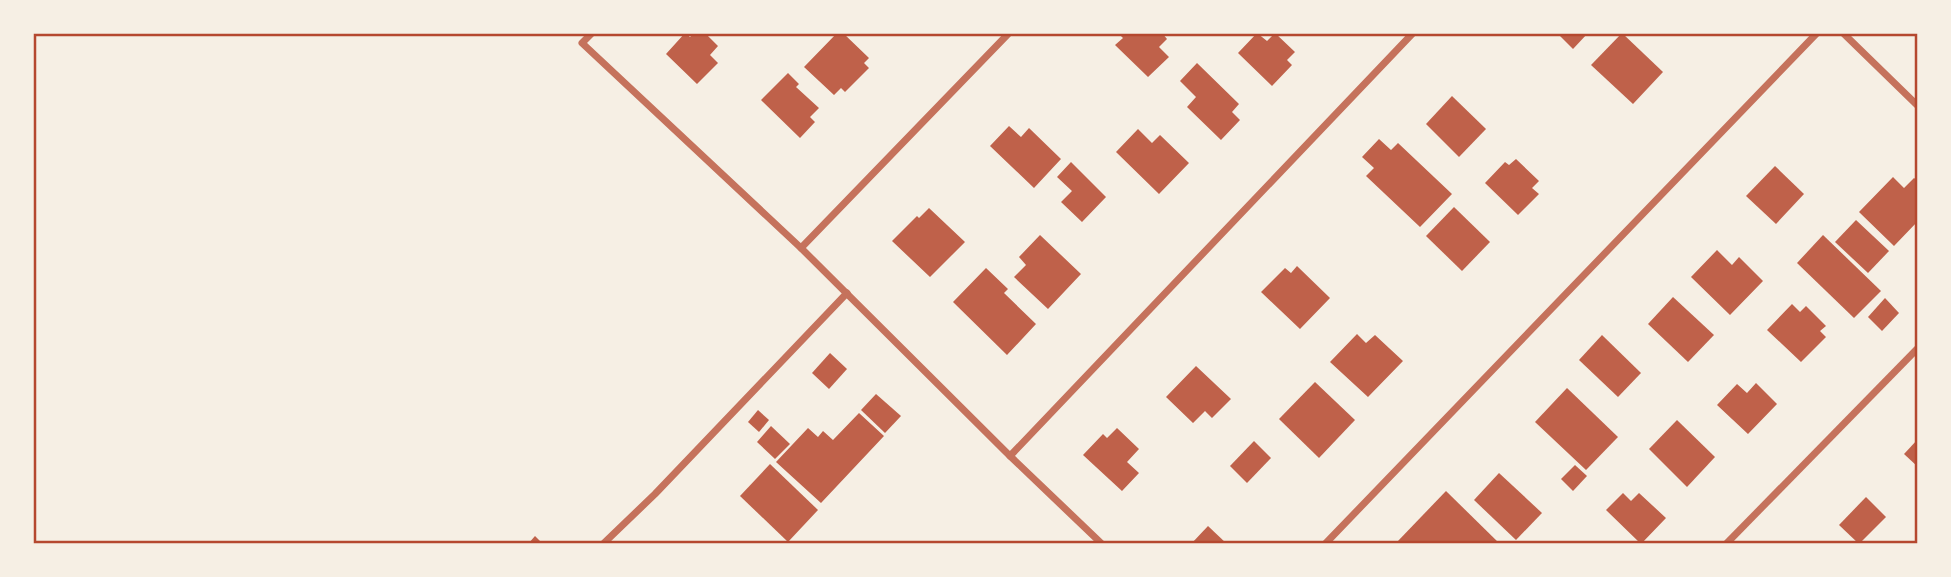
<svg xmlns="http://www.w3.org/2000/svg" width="1951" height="577" viewBox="0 0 1951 577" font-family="Rubik,sans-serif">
<rect width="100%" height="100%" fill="#f6efe4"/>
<g fill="#bf614a">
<path d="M685,33L690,37L694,33H705L718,46L710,55L718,63L697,84L666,54Z"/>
<path d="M837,33H843L869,58L864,63L869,68L845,92L841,88L834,95L804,67Z"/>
<path d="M1118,33H1162L1167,39L1159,47L1169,57L1148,77L1115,45L1123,38Z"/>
<path d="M1257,33L1267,41L1275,33L1295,52L1287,60L1292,65L1272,86L1238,53Z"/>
<path d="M1557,33H1588L1573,49Z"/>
<path d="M1622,33L1663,72L1633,104L1591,65Z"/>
<path d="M1197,63L1239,104L1232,112L1240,120L1221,140L1187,107L1196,97L1180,81Z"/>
<path d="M788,73L799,84L796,87L819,108L810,117L815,122L800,138L761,100Z"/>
<path d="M1452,96L1486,129L1459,157L1426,124Z"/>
<path d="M1009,126L1021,137L1029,128L1061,159L1034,188L990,146Z"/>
<path d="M1138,129L1152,143L1160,135L1189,163L1159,194L1116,152Z"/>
<path d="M1379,139L1391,150L1398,143L1452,194L1420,227L1366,176L1374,168L1362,157Z"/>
<path d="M1516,159L1539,181L1532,188L1539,194L1518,215L1485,183L1505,162L1509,165Z"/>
<path d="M1071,162L1106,197L1082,222L1061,202L1072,191L1057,177Z"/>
<path d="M1775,166L1804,194L1776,224L1746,196Z"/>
<path d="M1893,177L1904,188L1914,178L1918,181V221L1894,246L1859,212Z"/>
<path d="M1454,207L1490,242L1462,271L1426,236Z"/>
<path d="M929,208L965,242L930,277L892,241L917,216L919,218Z"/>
<path d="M1856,220L1889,251L1868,273L1835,242Z"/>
<path d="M1040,235L1081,274L1048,309L1014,277L1026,265L1019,257Z"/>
<path d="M1823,235L1881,291L1854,318L1797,263Z"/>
<path d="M1717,250L1732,265L1739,257L1763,281L1730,315L1691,277Z"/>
<path d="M1297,266L1330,298L1300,329L1261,292L1285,268L1291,273Z"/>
<path d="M986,268L1008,289L1004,293L1036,324L1007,355L953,302Z"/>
<path d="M1673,297L1714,335L1688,362L1648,324Z"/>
<path d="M1885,298L1899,313L1882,331L1868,317Z"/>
<path d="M1792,304L1800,312L1806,306L1826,326L1820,331L1826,337L1801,362L1767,330Z"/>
<path d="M1357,334L1366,343L1375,335L1403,361L1368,397L1330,362Z"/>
<path d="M1602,335L1641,373L1618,397L1579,360Z"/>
<path d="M830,353L847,369L829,389L812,373Z"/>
<path d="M1196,366L1231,399L1212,418L1205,411L1193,423L1166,397Z"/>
<path d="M1315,382L1355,420L1319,458L1279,419Z"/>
<path d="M1756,383L1777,404L1748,434L1717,405L1737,384L1747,393Z"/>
<path d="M1567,388L1618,437L1586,470L1535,422Z"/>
<path d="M876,394L901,416L885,433L861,410Z"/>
<path d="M758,410L769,420L759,432L748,422Z"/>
<path d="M859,413L884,436L821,503L776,462L808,428L818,437L823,431L833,440Z"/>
<path d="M1677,420L1715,457L1687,487L1649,449Z"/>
<path d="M771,426L790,444L775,459L757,442Z"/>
<path d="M1117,428L1139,449L1127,462L1139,473L1122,491L1083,455L1103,434L1107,438Z"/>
<path d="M1918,439V467L1904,454Z"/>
<path d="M1254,441L1271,458L1247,483L1230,466Z"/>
<path d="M770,464L818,510L788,542L740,496Z"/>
<path d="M1575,465L1587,476L1573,491L1561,479Z"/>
<path d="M1499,473L1542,513L1516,540L1474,500Z"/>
<path d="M1446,491L1500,544L1397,542Z"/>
<path d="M1623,493L1631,501L1639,493L1666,518L1641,544L1606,510Z"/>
<path d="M1866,497L1886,517L1859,544L1839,525Z"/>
<path d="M1208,526L1227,544H1191Z"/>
<path d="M535,536L543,544H528Z"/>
</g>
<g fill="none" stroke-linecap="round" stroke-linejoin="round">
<g stroke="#c5725c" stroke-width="7">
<path d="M592,33L582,43L801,248L1010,456L1102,544"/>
<path d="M1843,33L1918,106"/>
<path d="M801,248L1009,33"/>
<path d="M1010,456L1413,33"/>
<path d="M603,544L655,494L847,293"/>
<path d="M1325,544L1817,33"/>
<path d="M1726,544L1918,348"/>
</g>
</g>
<rect width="1951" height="577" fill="none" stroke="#f6efe4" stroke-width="70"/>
<rect x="35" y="35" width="1881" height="507" fill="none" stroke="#b5482f" stroke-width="2.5"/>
</svg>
